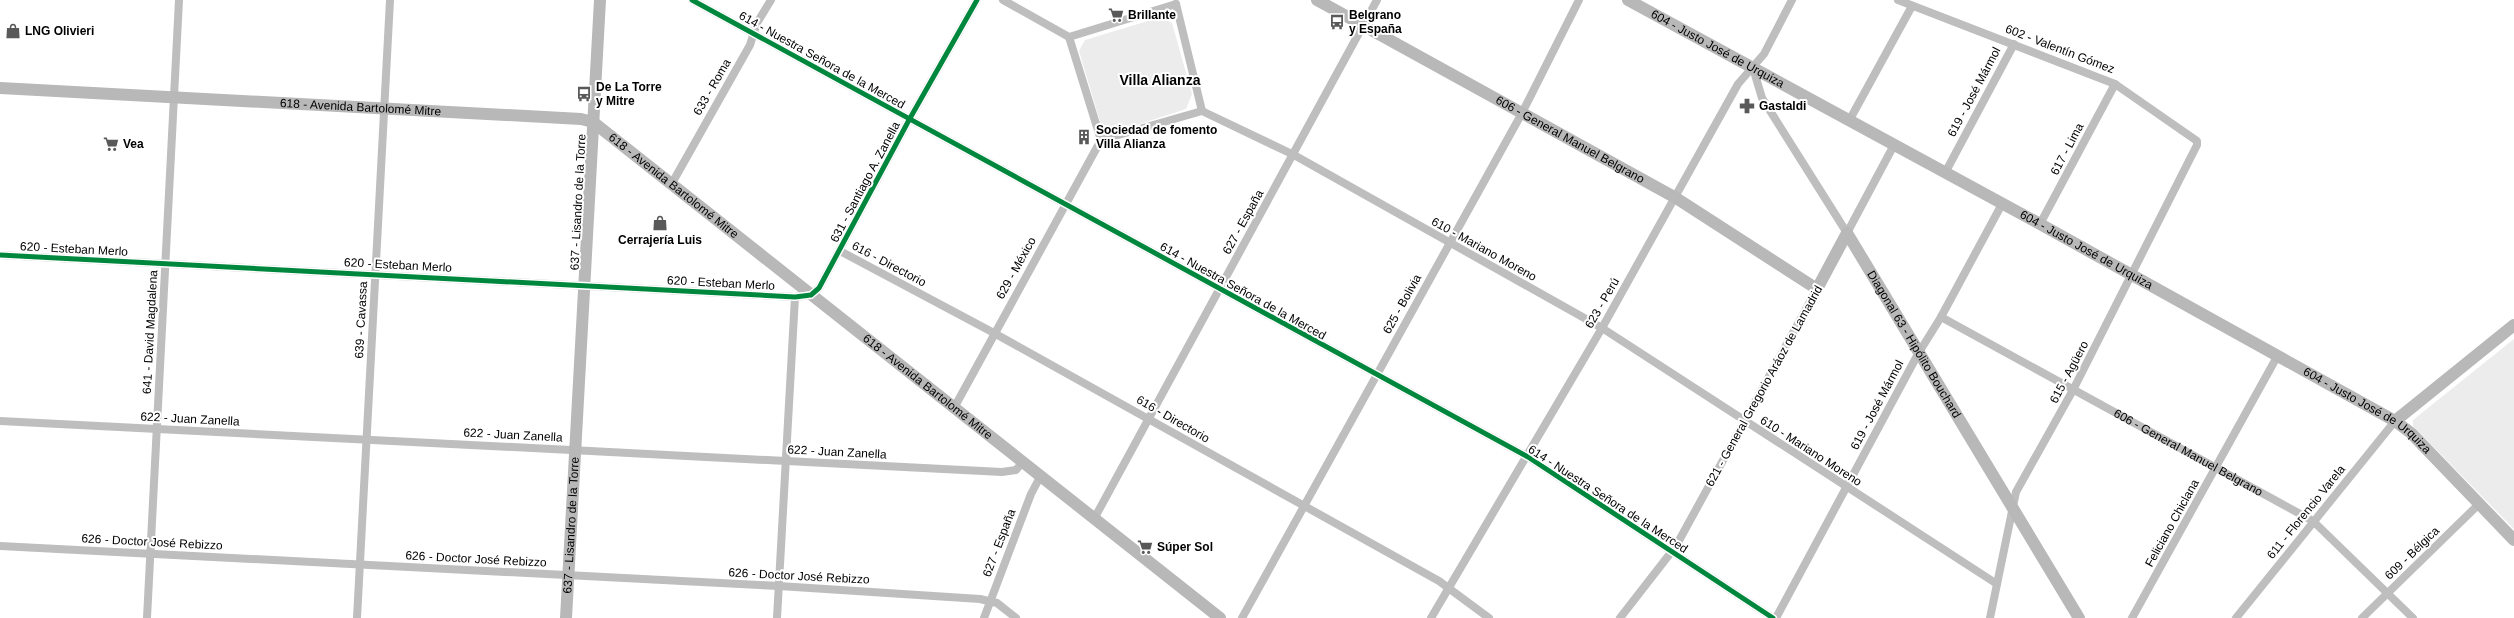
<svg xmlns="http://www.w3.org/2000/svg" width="2514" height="618" viewBox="0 0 2514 618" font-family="Arial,sans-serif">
<rect width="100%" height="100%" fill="#fff"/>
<g fill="#ececec">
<path d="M1161,17L1172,23L1192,94L1186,109L1118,131L1101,125L1079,51L1085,40Z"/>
<path d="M2514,339V529L2413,426V420Z"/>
</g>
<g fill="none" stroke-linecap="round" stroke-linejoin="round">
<g stroke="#bebebe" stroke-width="8">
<path d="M692,0L1528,457L1773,618"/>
<path d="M1003,0L1069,37L1176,4"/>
<path d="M1898,0L2115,84L2197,141V145L2073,390L2016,492L1990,618"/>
<path d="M1176,4L1202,111"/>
<path d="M1069,37L1101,140"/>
<path d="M1753,68L1762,98L1847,233L1894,145"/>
<path d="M1202,111L1294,155L1602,328L1997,584"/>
<path d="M1849,121L1912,6"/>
<path d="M1945,173L2014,44"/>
<path d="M671,185L750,45L757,23L771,0"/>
<path d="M2040,224L2115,84"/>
<path d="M840,251L994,333L1439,581L1489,618"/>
<path d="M0,255L795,297L811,295L819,288L909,120L977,0"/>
<path id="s1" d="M1941,317L2313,521L2413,618"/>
<path d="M954,408L1101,140L1202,111"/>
<path d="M0,421L1002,472L1016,470L1022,463"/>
<path d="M1094,519L1377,0"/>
<path d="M0,546L779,586L980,599L997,603L1016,618"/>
<path d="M147,618L179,0"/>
<path d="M357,618L390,0"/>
<path d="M777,618L795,297"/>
<path d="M984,618L1031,494L1040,477"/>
<path d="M1242,618L1522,113L1579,0"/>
<path d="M1431,618L1602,328L1738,84L1764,54L1792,0"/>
<path d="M1620,618L1676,546L1817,289"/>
<path d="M1776,618L1918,354L1941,317L2002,204"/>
<path d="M2132,618L2278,355"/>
<path d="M2236,618L2395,421"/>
<path d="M2362,618L2479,504"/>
</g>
<g stroke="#b8b8b8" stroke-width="12">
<path id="s2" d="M1317,0L1676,198L1817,289L1847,233"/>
<path id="s3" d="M1628,0L2040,224L2395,421L2411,433L2514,540"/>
<path id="s4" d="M0,88L581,119L593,122L1220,618"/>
<path id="s5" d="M1847,233L2079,618"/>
<path d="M2395,421L2514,325"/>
<path id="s6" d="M566,618L600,0"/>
</g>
<g stroke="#fff" stroke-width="8">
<g id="cycleway">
<path d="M692,0L1528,457L1773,618"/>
<path d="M0,255L795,297L811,295L819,288L909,120L977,0"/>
</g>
</g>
<use href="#cycleway" stroke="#00873e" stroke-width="5"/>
</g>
<defs>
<g id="supermarket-bare" transform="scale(1.2)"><path d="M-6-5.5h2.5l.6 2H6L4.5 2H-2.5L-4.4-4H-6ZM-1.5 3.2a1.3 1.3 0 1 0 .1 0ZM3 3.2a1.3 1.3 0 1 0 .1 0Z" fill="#595959" stroke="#fff" stroke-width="2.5" paint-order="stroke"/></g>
<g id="bus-bare" transform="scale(1.2)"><path d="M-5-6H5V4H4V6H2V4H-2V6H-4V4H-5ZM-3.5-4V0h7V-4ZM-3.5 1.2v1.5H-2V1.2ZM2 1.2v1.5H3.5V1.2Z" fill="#595959" stroke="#fff" stroke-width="2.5" paint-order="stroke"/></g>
<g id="shop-bare" transform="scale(1.2)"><path d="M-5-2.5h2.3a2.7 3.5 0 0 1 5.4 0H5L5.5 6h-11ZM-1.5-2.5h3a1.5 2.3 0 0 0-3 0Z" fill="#595959" stroke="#fff" stroke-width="2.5" paint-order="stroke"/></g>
<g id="pharmacy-bare" transform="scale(1.2)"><path d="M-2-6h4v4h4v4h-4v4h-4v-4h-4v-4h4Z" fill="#595959" stroke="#fff" stroke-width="2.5" paint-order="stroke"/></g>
<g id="building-bare" transform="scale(1.2)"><path d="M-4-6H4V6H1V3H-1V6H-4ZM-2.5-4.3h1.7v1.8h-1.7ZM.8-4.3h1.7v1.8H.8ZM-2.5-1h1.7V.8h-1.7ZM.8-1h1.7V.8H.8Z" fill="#595959" stroke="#fff" stroke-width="2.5" paint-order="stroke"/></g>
</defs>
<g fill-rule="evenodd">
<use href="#supermarket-bare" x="1116" y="15"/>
<use href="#bus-bare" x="1337" y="22"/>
<use href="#shop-bare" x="13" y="31"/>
<use href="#bus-bare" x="584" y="94"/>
<use href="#pharmacy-bare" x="1747" y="106"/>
<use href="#building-bare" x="1084" y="137"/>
<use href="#supermarket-bare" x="111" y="144"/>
<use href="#shop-bare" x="660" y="223"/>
<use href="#supermarket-bare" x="1145" y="547"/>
</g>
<g text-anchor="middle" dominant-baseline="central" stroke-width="4" stroke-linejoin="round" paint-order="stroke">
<g font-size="12" font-weight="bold" fill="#000" stroke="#fff" text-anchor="start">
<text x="1128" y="15">Brillante</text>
<text x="1349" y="15">Belgrano<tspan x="1349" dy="14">y España</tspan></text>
<text x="25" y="31">LNG Olivieri</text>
<text x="596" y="87">De La Torre<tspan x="596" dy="14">y Mitre</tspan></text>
<text x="1759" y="106">Gastaldi</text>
<text x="1096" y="130">Sociedad de fomento<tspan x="1096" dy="14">Villa Alianza</tspan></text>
<text x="123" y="144">Vea</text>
<text x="660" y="240" text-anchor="middle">Cerrajería Luis</text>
<text x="1157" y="547">Súper Sol</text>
</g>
<g font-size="12" fill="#000" stroke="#fff">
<text stroke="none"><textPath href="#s3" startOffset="102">604 - Justo José de Urquiza</textPath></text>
<text transform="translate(2060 49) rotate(21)">602 - Valentín Gómez</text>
<text transform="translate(822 60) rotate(29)">614 - Nuestra Señora de la Merced</text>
<text transform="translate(712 87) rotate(-60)">633 - Roma</text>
<text transform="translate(1974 92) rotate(-62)">619 - José Mármol</text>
<text stroke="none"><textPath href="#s4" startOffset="361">618 - Avenida Bartolomé Mitre</textPath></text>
<text stroke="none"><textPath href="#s2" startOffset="289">606 - General Manuel Belgrano</textPath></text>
<text transform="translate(2067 149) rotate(-62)">617 - Lima</text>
<text transform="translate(865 182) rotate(-62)">631 - Santiago A. Zanella</text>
<text stroke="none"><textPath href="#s4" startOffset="697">618 - Avenida Bartolomé Mitre</textPath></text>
<text transform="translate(578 202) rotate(-87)">637 - Lisandro de la Torre</text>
<text transform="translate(1243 222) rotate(-61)">627 - España</text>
<text transform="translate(74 249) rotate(3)">620 - Esteban Merlo</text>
<text transform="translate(1484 249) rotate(29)">610 - Mariano Moreno</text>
<text stroke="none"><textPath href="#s3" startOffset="522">604 - Justo José de Urquiza</textPath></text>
<text transform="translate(889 264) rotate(28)">616 - Directorio</text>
<text transform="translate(398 265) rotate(3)">620 - Esteban Merlo</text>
<text transform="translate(1016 268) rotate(-61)">629 - México</text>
<text transform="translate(721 283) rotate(3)">620 - Esteban Merlo</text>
<text transform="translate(1243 291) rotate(29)">614 - Nuestra Señora de la Merced</text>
<text transform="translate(1602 303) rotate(-60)">623 - Perú</text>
<text transform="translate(1402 304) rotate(-61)">625 - Bolivia</text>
<text transform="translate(361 320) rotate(-87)">639 - Cavassa</text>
<text transform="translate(150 332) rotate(-87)">641 - David Magdalena</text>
<text stroke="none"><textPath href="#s5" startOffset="130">Diagonal 63 - Hipólito Bouchard</textPath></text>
<text transform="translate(2069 372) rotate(-62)">615 - Agüero</text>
<text transform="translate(1764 386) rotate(-61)">621 - General Gregorio Aráoz de Lamadrid</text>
<text stroke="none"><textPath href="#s4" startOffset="1021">618 - Avenida Bartolomé Mitre</textPath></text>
<text transform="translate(1877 405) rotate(-62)">619 - José Mármol</text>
<text stroke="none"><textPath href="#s3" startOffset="846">604 - Justo José de Urquiza</textPath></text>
<text transform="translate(190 419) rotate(3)">622 - Juan Zanella</text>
<text transform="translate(1173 419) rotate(30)">616 - Directorio</text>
<text transform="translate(513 435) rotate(3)">622 - Juan Zanella</text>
<text transform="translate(1811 451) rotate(33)">610 - Mariano Moreno</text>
<text transform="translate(837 452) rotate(3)">622 - Juan Zanella</text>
<text stroke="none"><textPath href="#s1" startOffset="282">606 - General Manuel Belgrano</textPath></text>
<text transform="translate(1608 499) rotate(33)">614 - Nuestra Señora de la Merced</text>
<text transform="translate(2306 512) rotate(-51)">611 - Florencio Varela</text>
<text transform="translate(2172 523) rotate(-61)">Feliciano Chiclana</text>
<text stroke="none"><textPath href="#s6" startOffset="93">637 - Lisandro de la Torre</textPath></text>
<text transform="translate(152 542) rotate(3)">626 - Doctor José Rebizzo</text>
<text transform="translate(999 543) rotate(-69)">627 - España</text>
<text transform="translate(2412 553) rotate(-44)">609 - Bélgica</text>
<text transform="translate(476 559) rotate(3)">626 - Doctor José Rebizzo</text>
<text transform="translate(799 576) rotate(3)">626 - Doctor José Rebizzo</text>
</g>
<g font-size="14" font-weight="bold" fill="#000" stroke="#fff">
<text x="1160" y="80">Villa Alianza</text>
</g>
</g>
</svg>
